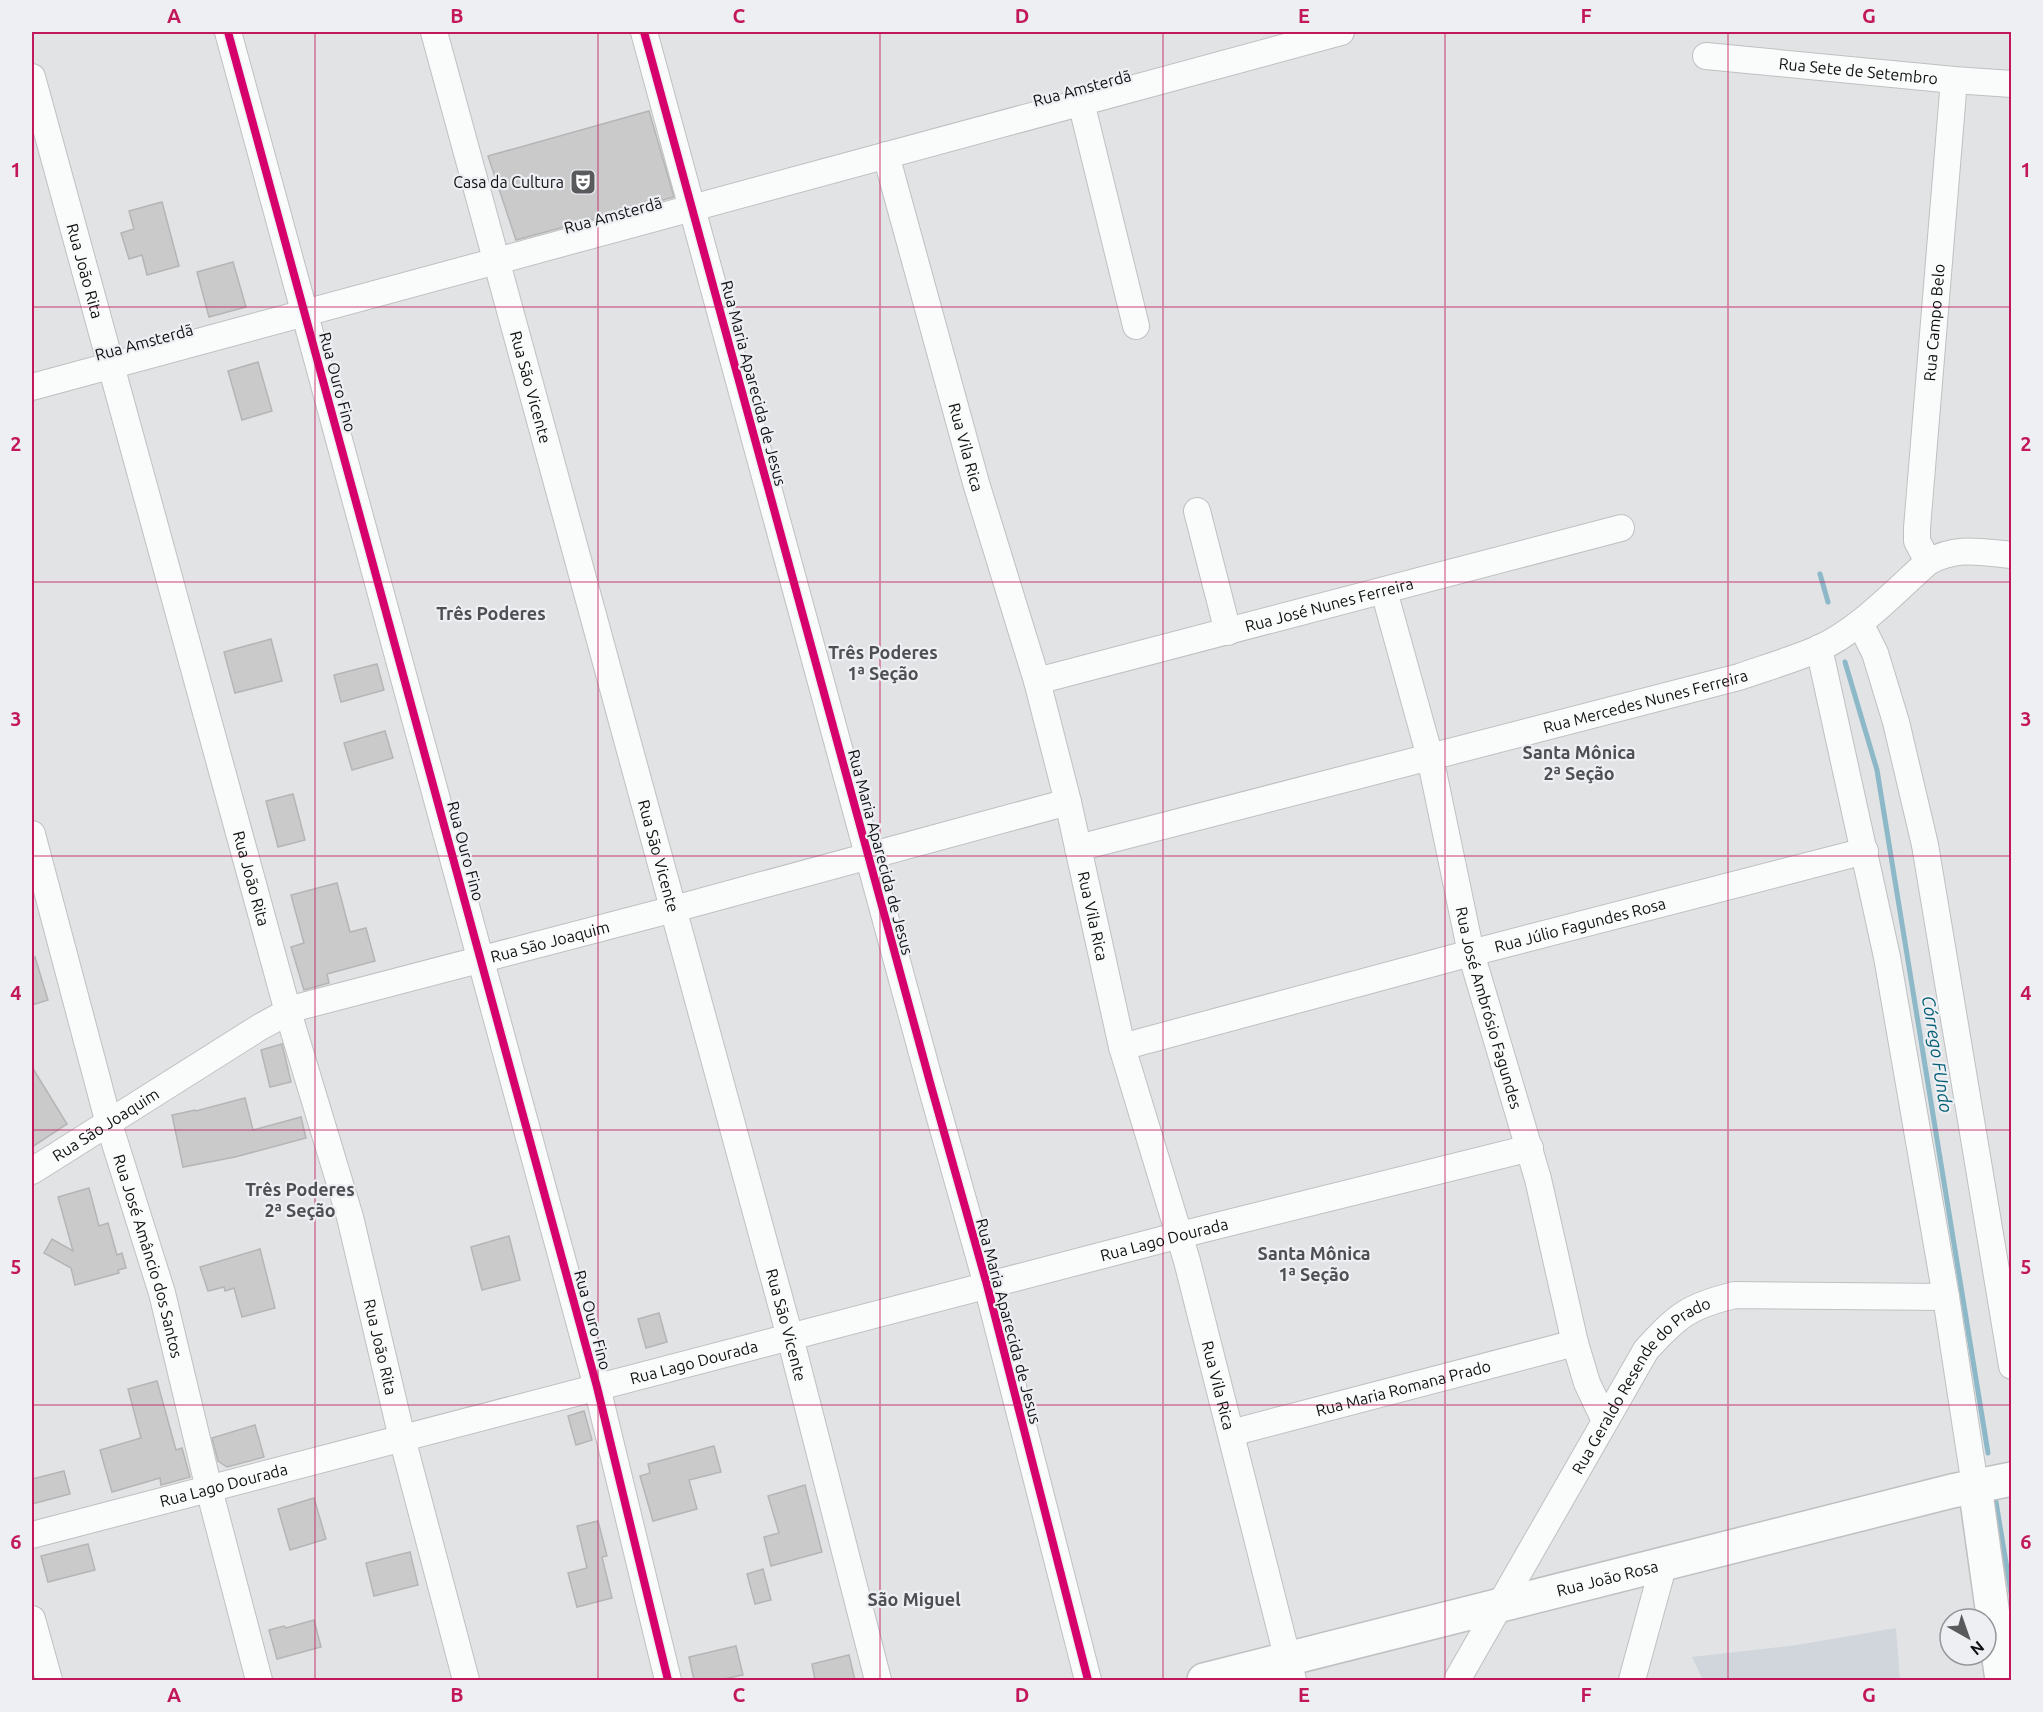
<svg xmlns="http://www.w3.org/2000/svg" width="2043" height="1712" viewBox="0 0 2043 1712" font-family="Ubuntu,sans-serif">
<rect width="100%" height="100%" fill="#e1e3e5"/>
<path fill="#d1d6dc" d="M1896,1628L1900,1680H1703L1692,1657L1797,1645Z"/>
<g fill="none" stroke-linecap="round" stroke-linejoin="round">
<g stroke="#8cb8c8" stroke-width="5">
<path d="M1820,574L1828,602"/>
<path d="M1845,662L1877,770L1988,1453"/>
<path d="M1996,1502L2012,1599"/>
</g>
</g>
<g fill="#cacacb" stroke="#b6b5b6" stroke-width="1.5">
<path d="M649,111L674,197L516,240L488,156Z"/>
<path d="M162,202L179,266L147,275L142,255L129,259L121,233L134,229L129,211Z"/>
<path d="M233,262L246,307L209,317L197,272Z"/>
<path d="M258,362L272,411L242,420L228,371Z"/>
<path d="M271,639L282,681L235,693L224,652Z"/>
<path d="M377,664L384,690L341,702L334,675Z"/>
<path d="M385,731L393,758L352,770L344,743Z"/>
<path d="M293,794L305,840L278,847L266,801Z"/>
<path d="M337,883L350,932L366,928L375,961L327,974L329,983L304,990L291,947L304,943L291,895Z"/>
<path d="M35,957L48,1000L32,1005V958Z"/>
<path d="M282,1044L291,1082L270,1087L261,1050Z"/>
<path d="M32,1067L67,1124L32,1147Z"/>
<path d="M245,1098L253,1130L301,1117L306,1138L235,1157L183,1167L172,1115L195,1110L196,1111Z"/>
<path d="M89,1188L99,1226L108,1223L117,1255L122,1253L126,1268L118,1270L119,1273L75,1285L71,1268L44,1253L52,1239L73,1251L58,1197Z"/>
<path d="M509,1236L520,1280L482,1290L471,1247Z"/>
<path d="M260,1249L275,1308L242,1317L234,1288L225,1291L224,1287L208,1291L200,1267Z"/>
<path d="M659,1313L667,1342L646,1348L638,1319Z"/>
<path d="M157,1381L176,1450L182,1448L190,1477L161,1485L160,1478L112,1492L100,1450L141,1438L128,1389Z"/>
<path d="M584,1411L592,1440L576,1445L568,1416Z"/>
<path d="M255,1425L264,1457L227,1467L218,1461L212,1438Z"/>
<path d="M714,1446L721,1472L689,1480L697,1509L653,1521L640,1476L650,1473L648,1464Z"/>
<path d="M64,1471L70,1494L32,1504V1479Z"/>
<path d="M805,1485L822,1552L771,1566L764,1537L779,1533L768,1496Z"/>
<path d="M314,1498L326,1539L290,1550L278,1509Z"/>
<path d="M598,1521L607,1556L602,1557L612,1598L577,1607L568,1573L587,1568L577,1526Z"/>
<path d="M88,1544L95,1570L48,1582L41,1556Z"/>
<path d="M410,1552L418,1585L374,1596L366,1563Z"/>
<path d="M763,1569L771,1600L755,1604L747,1574Z"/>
<path d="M314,1620L321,1647L277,1659L269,1630L284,1626L286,1628Z"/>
<path d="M736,1646L743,1675L719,1680H694L689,1657Z"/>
<path d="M849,1655L855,1680H815L812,1664Z"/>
</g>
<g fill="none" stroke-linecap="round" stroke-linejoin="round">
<g stroke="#bfc0c2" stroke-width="28">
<g id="minor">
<path d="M228,32L597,1387L668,1680"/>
<path id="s1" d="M434,32L790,1337L878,1680"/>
<path d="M644,32L931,1086L987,1285L1088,1680"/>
<path id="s2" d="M1706,56L1954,80L2012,84"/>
<path id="s3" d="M32,77L288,1012L350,1217L402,1438L466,1680"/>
<path d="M1081,102L1136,326"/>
<path id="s4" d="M886,155L976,483L1037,681L1068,802L1122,1047L1187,1261L1293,1680"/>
<path d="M32,387L1341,32"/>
<path d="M1197,511L1228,632"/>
<path id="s5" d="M1928,562L1917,541V528L1954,80"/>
<path id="s6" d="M1384,591L1430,757L1471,953L1538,1179L1575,1343L1587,1383L1605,1421"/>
<path d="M1860,623L1875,653L1896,722L1925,845L2012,1366"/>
<path d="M1819,648L1887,957L1946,1297L1975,1486"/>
<path id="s7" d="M1037,681L1621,528"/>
<path id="s8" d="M32,834L109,1124L162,1293L209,1489L259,1680"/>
<path id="s9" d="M1078,848L1739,677C1765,668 1792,660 1818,649C1861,629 1893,593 1928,562C1957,546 1980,552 2012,555"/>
<path id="s10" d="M1122,1047L1471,953L1865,851"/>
<path id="s11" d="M32,1171L260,1027L295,1008L674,909L1068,802"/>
<path id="s12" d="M1231,1433L1575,1343"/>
<path id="s13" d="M32,1535L1180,1235L1530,1148"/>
<path d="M32,1619L49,1680"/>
<path id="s14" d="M1457,1680L1646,1350C1678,1315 1689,1306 1735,1295L1946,1297"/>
<path d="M1632,1680L1664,1563"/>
</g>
</g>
<g stroke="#bfc0c2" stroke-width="36">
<g id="major">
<path d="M1975,1486L2002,1680"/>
<path id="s15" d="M1204,1680L1952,1491L2012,1479"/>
</g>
</g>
<use href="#minor" stroke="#fafbfb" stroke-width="26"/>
<use href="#major" stroke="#fafbfb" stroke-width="33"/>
<g stroke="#edeff3" stroke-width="11">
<g id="cycleway">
<path d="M228,32L597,1387L668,1680"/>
<path d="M644,32L931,1086L987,1285L1088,1680"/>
</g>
</g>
<use href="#cycleway" stroke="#d6006c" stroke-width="8"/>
</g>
<path fill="none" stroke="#c2185b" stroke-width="1.5" stroke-opacity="0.55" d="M315,32V1680M598,32V1680M880,32V1680M1163,32V1680M1445,32V1680M1728,32V1680M32,307H2012M32,582H2012M32,856H2012M32,1130H2012M32,1405H2012"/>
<defs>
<g id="theatre-square" transform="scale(1.35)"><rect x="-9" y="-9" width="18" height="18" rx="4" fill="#595a5c" stroke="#edeff3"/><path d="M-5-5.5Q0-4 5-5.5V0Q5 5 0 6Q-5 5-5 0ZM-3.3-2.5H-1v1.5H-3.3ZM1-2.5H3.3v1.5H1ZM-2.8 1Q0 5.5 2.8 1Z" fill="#fff"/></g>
</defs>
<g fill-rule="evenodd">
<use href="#theatre-square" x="583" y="182"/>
</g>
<g text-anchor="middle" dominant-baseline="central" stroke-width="4.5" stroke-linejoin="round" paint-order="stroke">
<g font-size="16" fill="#101012" stroke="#edeff3">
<text stroke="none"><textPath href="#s2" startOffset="153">Rua Sete de Setembro</textPath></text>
<text transform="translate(1082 88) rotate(-15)">Rua Amsterdã</text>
<text transform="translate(613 215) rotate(-15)">Rua Amsterdã</text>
<text stroke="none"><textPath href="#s3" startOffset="201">Rua João Rita</textPath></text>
<text stroke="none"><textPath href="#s5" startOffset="243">Rua Campo Belo</textPath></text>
<text transform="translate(144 342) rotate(-15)">Rua Amsterdã</text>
<text transform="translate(338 382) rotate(75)">Rua Ouro Fino</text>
<text transform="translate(754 383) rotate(75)">Rua Maria Aparecida de Jesus</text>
<text stroke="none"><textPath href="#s1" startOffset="368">Rua São Vicente</textPath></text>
<text stroke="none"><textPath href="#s4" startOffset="303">Rua Vila Rica</textPath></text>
<text stroke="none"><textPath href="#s7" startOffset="302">Rua José Nunes Ferreira</textPath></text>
<text stroke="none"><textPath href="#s9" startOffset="586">Rua Mercedes Nunes Ferreira</textPath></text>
<text transform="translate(466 851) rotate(75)">Rua Ouro Fino</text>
<text transform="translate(881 852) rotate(75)">Rua Maria Aparecida de Jesus</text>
<text stroke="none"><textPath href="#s1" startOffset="854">Rua São Vicente</textPath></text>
<text stroke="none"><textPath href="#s3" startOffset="831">Rua João Rita</textPath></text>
<text stroke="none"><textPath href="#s4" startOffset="789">Rua Vila Rica</textPath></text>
<text stroke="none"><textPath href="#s10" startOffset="474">Rua Júlio Fagundes Rosa</textPath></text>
<text stroke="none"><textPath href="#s11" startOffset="573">Rua São Joaquim</textPath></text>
<text stroke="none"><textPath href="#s6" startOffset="430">Rua José Ambrósio Fagundes</textPath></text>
<text stroke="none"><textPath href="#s11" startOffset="87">Rua São Joaquim</textPath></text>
<text stroke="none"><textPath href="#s13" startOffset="1170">Rua Lago Dourada</textPath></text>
<text stroke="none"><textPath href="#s8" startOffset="438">Rua José Amâncio dos Santos</textPath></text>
<text transform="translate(593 1320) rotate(75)">Rua Ouro Fino</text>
<text transform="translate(1009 1321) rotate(75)">Rua Maria Aparecida de Jesus</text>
<text stroke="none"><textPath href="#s1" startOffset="1340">Rua São Vicente</textPath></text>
<text stroke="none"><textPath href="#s3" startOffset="1317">Rua João Rita</textPath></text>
<text stroke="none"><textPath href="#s13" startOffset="684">Rua Lago Dourada</textPath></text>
<text stroke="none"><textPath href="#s4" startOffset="1275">Rua Vila Rica</textPath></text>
<text stroke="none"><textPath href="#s12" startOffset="178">Rua Maria Romana Prado</textPath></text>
<text stroke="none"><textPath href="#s14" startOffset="350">Rua Geraldo Resende do Prado</textPath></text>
<text stroke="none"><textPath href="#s13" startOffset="198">Rua Lago Dourada</textPath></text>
<text stroke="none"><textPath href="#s15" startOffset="416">Rua João Rosa</textPath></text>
</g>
<g font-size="16" fill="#101012" stroke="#edeff3" text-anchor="end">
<text x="564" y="182">Casa da Cultura</text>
</g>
<g font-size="18" font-weight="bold" fill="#4d4f52" stroke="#edeff3">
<text x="491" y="613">Três Poderes</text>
<text x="883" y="652">Três Poderes<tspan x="883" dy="21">1ª Seção</tspan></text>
<text x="1579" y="752">Santa Mônica<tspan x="1579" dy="21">2ª Seção</tspan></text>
<text x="300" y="1189">Três Poderes<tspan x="300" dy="21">2ª Seção</tspan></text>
<text x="1314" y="1253">Santa Mônica<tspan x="1314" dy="21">1ª Seção</tspan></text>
<text x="914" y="1599">São Miguel</text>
</g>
<g font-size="18" font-style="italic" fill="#025e75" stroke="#edeff3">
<text transform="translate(1938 1054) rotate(81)">Córrego FUndo</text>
</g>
</g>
<rect width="2043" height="1712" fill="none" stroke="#edeff3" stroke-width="66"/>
<g transform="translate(1968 1637) rotate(140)"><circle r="28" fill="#edeff3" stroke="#959699" stroke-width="1.5"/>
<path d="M0-4.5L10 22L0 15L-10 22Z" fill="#595a5c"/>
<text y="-9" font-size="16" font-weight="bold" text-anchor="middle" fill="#101012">N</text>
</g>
<rect x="33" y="33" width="1977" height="1646" fill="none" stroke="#c2185b" stroke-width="2"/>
<g font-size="20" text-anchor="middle" font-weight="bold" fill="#c2185b">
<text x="174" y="23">A</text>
<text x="457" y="23">B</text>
<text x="739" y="23">C</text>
<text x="1022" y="23">D</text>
<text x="1304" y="23">E</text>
<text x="1586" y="23">F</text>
<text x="1869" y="23">G</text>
<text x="16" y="177">1</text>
<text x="2026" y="177">1</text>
<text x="16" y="451">2</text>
<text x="2026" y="451">2</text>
<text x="16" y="726">3</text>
<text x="2026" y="726">3</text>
<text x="16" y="1000">4</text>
<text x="2026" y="1000">4</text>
<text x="16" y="1274">5</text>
<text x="2026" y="1274">5</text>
<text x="16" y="1549">6</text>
<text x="2026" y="1549">6</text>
<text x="174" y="1702">A</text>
<text x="457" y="1702">B</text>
<text x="739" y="1702">C</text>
<text x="1022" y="1702">D</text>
<text x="1304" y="1702">E</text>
<text x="1586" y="1702">F</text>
<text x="1869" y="1702">G</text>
</g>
</svg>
